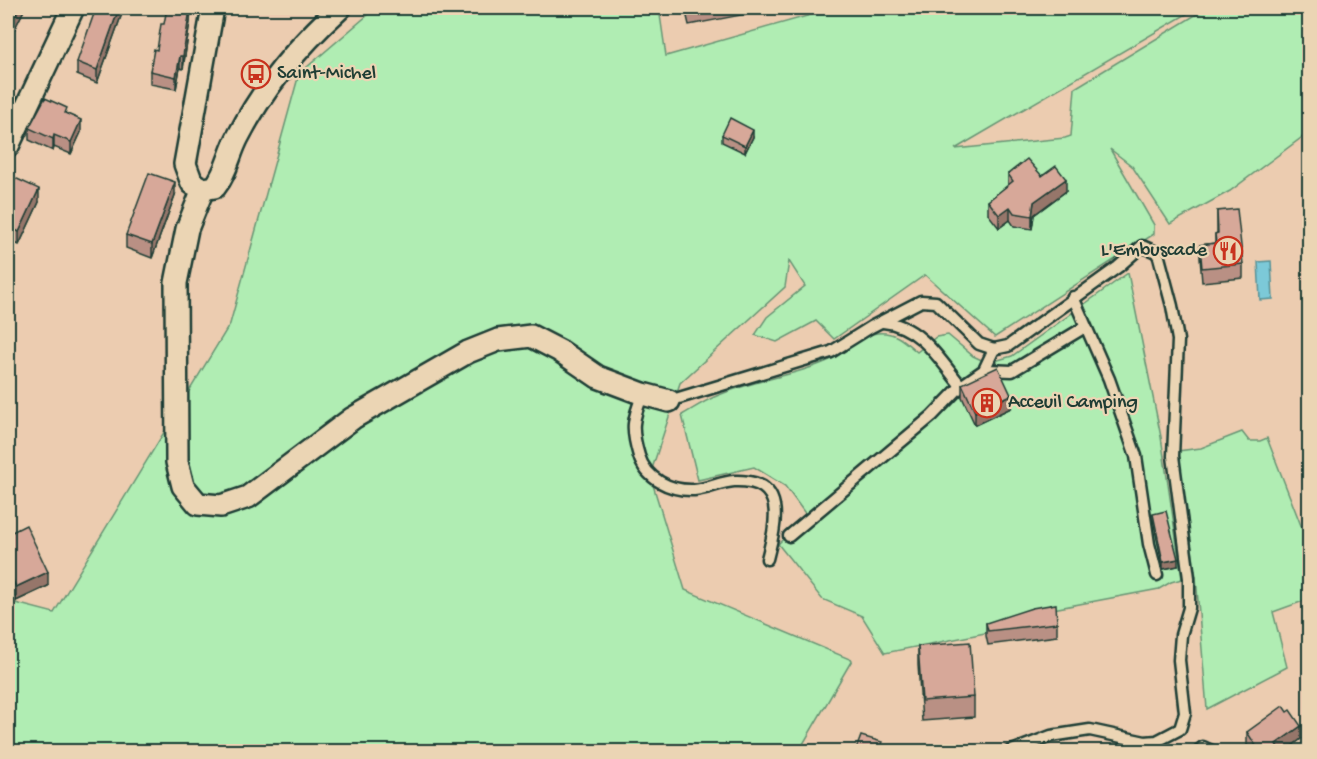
<svg xmlns="http://www.w3.org/2000/svg" width="1317" height="759" viewBox="0 0 1317 759" font-family="'Gochi Hand',sans-serif">
<rect width="100%" height="100%" fill="#ecccb0"/>
<filter id="ink" filterUnits="userSpaceOnUse"><feTurbulence type="fractalNoise" baseFrequency=".0167" numOctaves="2"/><feDisplacementMap in="SourceGraphic" scale="12" xChannelSelector="R" yChannelSelector="G"/><feConvolveMatrix kernelMatrix="1 2 1 2 8 2 1 2 1" color-interpolation-filters="sRGB"/></filter>
<g filter="url(#ink)">
<g fill="#b0edb3" stroke="#689574" stroke-width="1.5">
<path d="M376,8H659L666,56L825,11V8H1197L955,149L1065,138L1071,136L1075,88L1207,8H1309V132L1230,191L1170,224L1132,166L1110,149L1154,225V234L995,337L925,275L834,339L816,321L777,342L755,335L767,317L805,286L789,261L785,287L680,383L650,475L685,590L852,660L799,751H8V601L54,613L230,324L299,74Z"/>
<path d="M1128,273L1161,437L1182,579L1171,582L1159,589L1053,609L990,632L885,653L862,616L822,599L778,544L807,516L785,486L754,467L698,480L682,415C694,408 706,400 719,395C756,379 797,376 834,358C848,351 860,335 877,333C895,331 904,341 917,352L936,337L948,335L973,356L988,363L1012,356Z"/>
<path d="M1242,432L1249,441H1260L1267,438L1309,546V599L1273,612L1287,667L1207,709L1196,577L1178,451L1201,448Z"/>
</g>
<path fill="#7bc9d8" stroke="#569196" stroke-width="1.5" d="M1271,261L1273,299L1260,300L1258,262Z"/>
<g fill="none" stroke-linecap="round" stroke-linejoin="round">
<g stroke="#1f3d34" stroke-width="15">
<g id="service">
<path d="M1073,297L1109,379L1136,456L1149,544L1157,575"/>
<path d="M883,322C920,325 940,360 961,386"/>
<path d="M987,370L1012,371L1085,327"/>
<path d="M643,394C632,420 631,429 639,456C646,479 670,491 694,490C707,489 721,482 734,481C788,479 776,524 767,559"/>
<path d="M669,401L831,352L871,327L921,301L936,302L979,344L994,349L1008,346L1118,267L1142,246L1156,252L1159,257L1172,306L1178,340L1173,456L1189,578V608L1181,635L1179,660L1185,713L1180,729L1157,741L1145,742L1090,730L1051,736L1009,752"/>
<path d="M789,536L932,416L961,386L984,370L994,349"/>
<path d="M1197,752L1203,747L1214,752"/>
</g>
</g>
<g stroke="#1f3d34" stroke-width="26">
<g id="minor">
<path d="M213,8L185,164L192,183L203,189L215,187C227,172 229,154 238,137C264,86 298,46 340,8"/>
<path d="M8,146L73,8"/>
<path d="M203,189L187,229L176,283L177,462L183,486L198,504L221,506L248,497L353,418L468,352L498,340L531,336L560,351L598,377L643,394L669,401"/>
</g>
</g>
<use href="#service" stroke="#ebd5b4" stroke-width="10"/>
<use href="#minor" stroke="#ebd5b4" stroke-width="21"/>
</g>
<g fill="#b99084" stroke="#1f3d34" stroke-width="1.5">
<path d="M8,8H25L13,32L8,29Z"/>
<path d="M124,8L97,83L77,75V62Z"/>
<path d="M232,8H254V10Z"/>
<path d="M685,8H762V11L689,25Z"/>
<path d="M190,13V22L183,69L180,68L176,89L150,84V71L157,50Z"/>
<path d="M67,114L81,132L71,154L54,147L53,151L29,140V128Z"/>
<path d="M722,135L753,137L745,153L722,142Z"/>
<path d="M1008,174L1042,176L1066,191L1034,215L1032,229L1014,226L1010,220L999,228L988,214V201L1008,186Z"/>
<path d="M8,195L39,202L19,245L8,240Z"/>
<path d="M175,195L152,258L126,248V235Z"/>
<path d="M1217,211L1243,264V278L1202,282L1200,258V245L1215,243V234L1217,233Z"/>
<path d="M962,384L1011,408L975,425L962,397Z"/>
<path d="M1153,514L1178,566L1163,569L1153,520Z"/>
<path d="M8,534L48,586L16,601L8,583Z"/>
<path d="M986,623H1057V636L988,645L986,636Z"/>
<path d="M918,646L974,697V717L922,721L918,665Z"/>
<path d="M1247,732L1301,739L1284,752H1251L1247,745Z"/>
</g>
<g fill="#96766b" stroke="#1f3d34" stroke-width="1.5">
<path d="M19,8H25L13,32V19Z"/>
<path d="M119,8H124L97,83V70Z"/>
<path d="M189,8H191L190,22L183,69V56Z"/>
<path d="M180,56V68L176,89V77Z"/>
<path d="M81,120V132L71,154V142Z"/>
<path d="M753,130V137L745,153V146Z"/>
<path d="M54,135V147L53,151V139Z"/>
<path d="M1066,179V191L1034,215L1032,229V216L1034,202Z"/>
<path d="M175,182V195L152,258V244Z"/>
<path d="M39,189V202L19,245V232Z"/>
<path d="M1010,207V220L999,228V215Z"/>
<path d="M1011,395V408L975,425V412Z"/>
<path d="M1178,559V566L1163,569V562Z"/>
<path d="M48,572V586L16,601V587Z"/>
<path d="M1301,726V739L1284,752H1276V744Z"/>
</g>
<g fill="#d7a899" stroke="#1f3d34" stroke-width="1.5">
<path d="M8,8H19L13,19L8,16Z"/>
<path d="M96,8H119L97,70L77,62Z"/>
<path d="M167,8H189L188,9H190L183,56H180L176,77L150,71L154,49L157,50L161,24H164Z"/>
<path d="M45,98L67,108L65,113L81,120L71,142L54,135L53,139L29,128Z"/>
<path d="M730,118L753,130L745,146L722,135Z"/>
<path d="M1027,159L1042,176L1056,166L1066,179L1034,202L1032,216L1014,213L1010,207L999,215L988,201L1013,181L1008,174Z"/>
<path d="M149,173L175,182L152,244L126,235Z"/>
<path d="M15,178L39,189L19,232L8,226V195Z"/>
<path d="M1237,209L1243,264L1202,268L1200,245L1216,243L1215,234L1218,233L1217,211Z"/>
<path d="M998,367L1011,395L975,412L962,384Z"/>
<path d="M1166,511L1178,559L1163,562L1153,514Z"/>
<path d="M26,525L48,572L16,587L8,570V534Z"/>
<path d="M1056,604L1057,623L988,631L986,623L1032,608Z"/>
<path d="M970,642L974,697L922,701L918,646Z"/>
<path d="M1283,706L1287,712L1290,710L1301,726L1276,744L1279,749L1276,752H1260L1247,732Z"/>
<path d="M861,736L882,742L879,752H855Z"/>
</g>
</g>
<defs>
<g id="bus-ring" transform="scale(1.5)"><circle r="9.5" fill="#ebd5b4" stroke="#c8321e" stroke-width="1.5"/><path d="M-5-6H5V4H4V6H2V4H-2V6H-4V4H-5ZM-3.5-4V0h7V-4ZM-3.5 1.2v1.5H-2V1.2ZM2 1.2v1.5H3.5V1.2Z" fill="#c8321e"/></g>
<g id="restaurant-ring" transform="scale(1.5)"><circle r="9.5" fill="#ebd5b4" stroke="#c8321e" stroke-width="1.5"/><path d="M-5-6h1v4h1v-4h1v4h1v-4h1v5L-1.5 .5V6h-2V.5L-5-1ZM5-6V6H3V1.5H1.5Q1.5-4 5-6Z" fill="#c8321e"/></g>
<g id="building-ring" transform="scale(1.5)"><circle r="9.5" fill="#ebd5b4" stroke="#c8321e" stroke-width="1.5"/><path d="M-4-6H4V6H1V3H-1V6H-4ZM-2.5-4.3h1.7v1.8h-1.7ZM.8-4.3h1.7v1.8H.8ZM-2.5-1h1.7V.8h-1.7ZM.8-1h1.7V.8H.8Z" fill="#c8321e"/></g>
</defs>
<g fill-rule="evenodd">
<use href="#bus-ring" x="256" y="74"/>
<use href="#restaurant-ring" x="1228" y="251"/>
<use href="#building-ring" x="987" y="403"/>
</g>
<g text-anchor="middle" dominant-baseline="central" stroke-width="4.5" stroke-linejoin="round" paint-order="stroke">
<g font-size="20" fill="#1f3d34" stroke="#ebd5b4" text-anchor="start">
<text x="277" y="74">Saint-Michel</text>
<text x="1207" y="251" text-anchor="end">L'Embuscade</text>
<text x="1008" y="403">Acceuil Camping</text>
</g>
</g>
<rect width="1317" height="759" fill="none" stroke="#ebd5b4" stroke-width="30"/>
<rect x="15" y="15" width="1287" height="729" fill="none" stroke="#1f3d34" stroke-width="2" filter="url(#ink)"/>
</svg>
